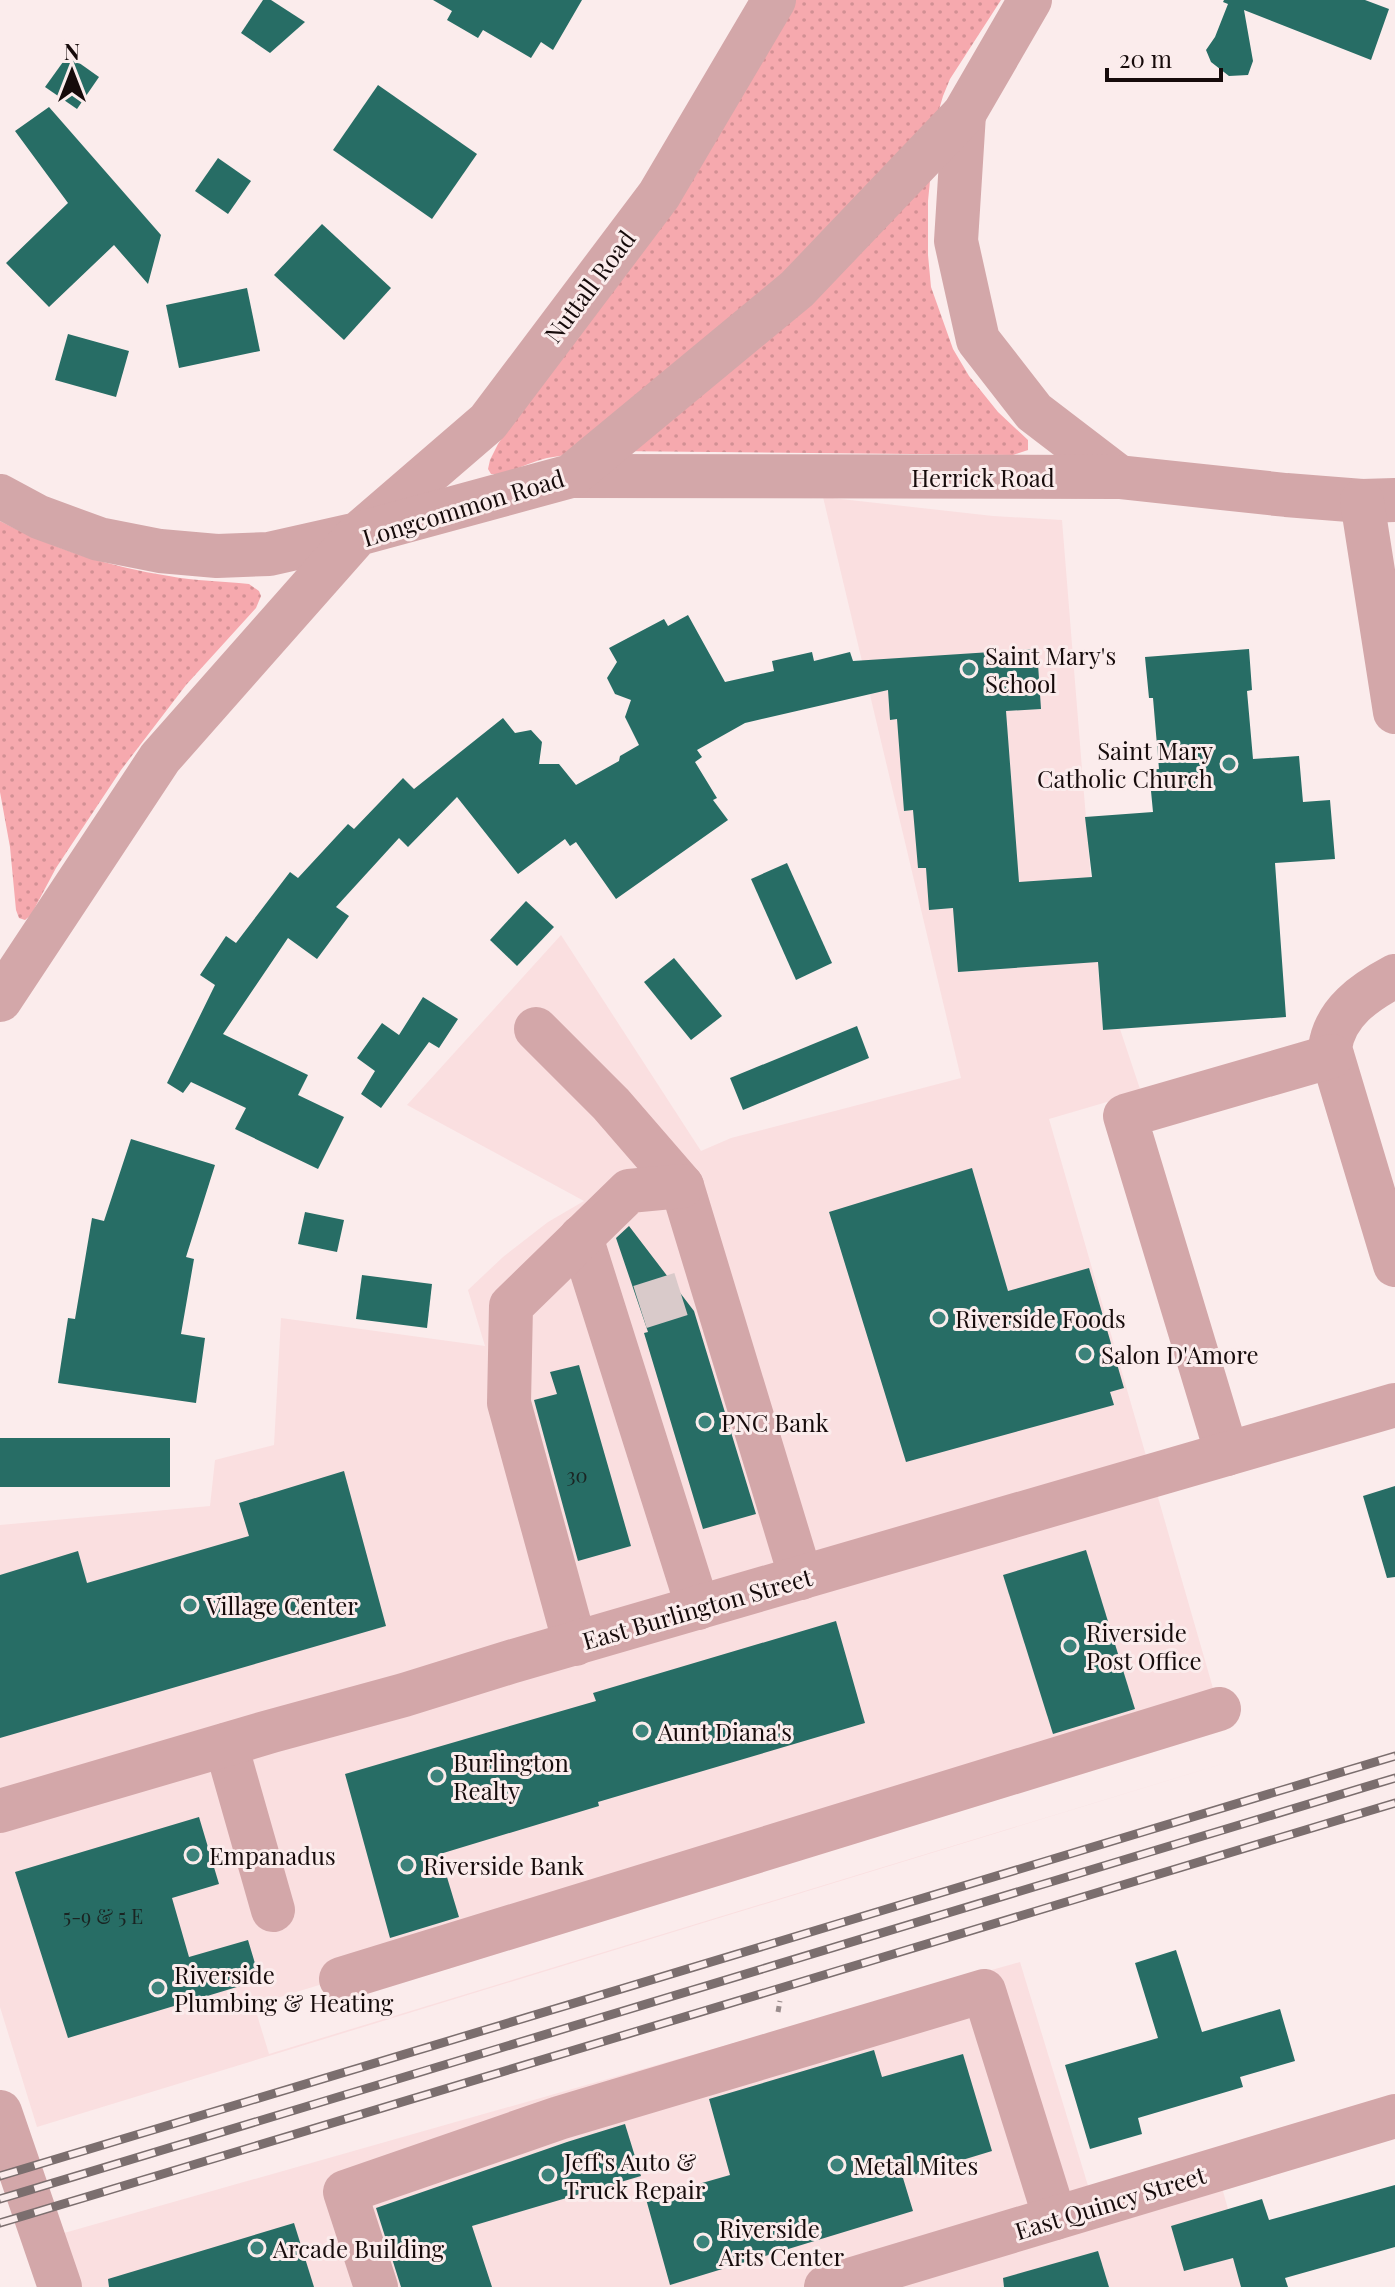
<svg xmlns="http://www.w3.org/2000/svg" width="1395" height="2287" viewBox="0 0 1395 2287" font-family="'Playfair Display',serif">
<defs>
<pattern id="grass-dots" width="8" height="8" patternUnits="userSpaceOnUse" patternTransform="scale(2)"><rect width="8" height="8" fill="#f6a9ae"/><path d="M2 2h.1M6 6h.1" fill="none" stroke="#d29094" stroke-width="1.8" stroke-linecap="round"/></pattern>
</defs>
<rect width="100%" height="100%" fill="#fbecec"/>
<g fill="#fadfe0">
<path d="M823,497L993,516L1062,520L1103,1030L1120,1029L1141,1092L1049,1119L1219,1709L254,2005L269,2054L1235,1760L37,2127L0,2007V1525L210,1506L215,1460L274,1445L281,1318L485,1346L468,1290L503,1257L548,1222L584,1201L407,1105L561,935L701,1151L731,1138L961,1078Z"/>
<path d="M1020,1962L1096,2212L1217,2170L1250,2287H69L50,2237Z"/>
</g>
<g fill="url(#grass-dots)">
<path d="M792,0H1001L950,79L943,96L936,120L928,201V255L931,287L953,349L969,376L998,412L1028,440V450L1013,455L612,451C590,453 568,454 547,458C529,462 508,475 491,474L488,469L490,460L498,444Z"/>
<path d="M0,521C53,549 110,567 169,576C195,581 222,581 249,584L259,591L261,596L256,608L186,685L121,770L56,868L31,915L25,920L19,918L16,910L10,847L0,792Z"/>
</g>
<g fill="#276d65">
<path d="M263,0H271L305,22L270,53L241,33Z"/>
<path d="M433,0H582L553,50L541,42L531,58L483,30L478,38L447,20L452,11Z"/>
<path d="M1224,0H1365L1389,9L1371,60L1244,10L1253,61L1248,75L1229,76L1211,62L1206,50L1215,37L1228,4L1223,2Z"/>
<path d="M68,55L99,77L77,109L45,87Z"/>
<path d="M378,85L477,154L432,219L333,150Z"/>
<path d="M49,107L161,235L148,284L114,245L49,307L6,263L68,203L15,131Z"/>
<path d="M218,158L251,181L228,214L195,191Z"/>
<path d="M322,224L391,288L344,340L274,275Z"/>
<path d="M247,288L260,351L179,368L166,305Z"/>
<path d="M68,334L129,351L116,397L55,380Z"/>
<path d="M688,615L725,682L774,671L772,661L812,652L814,661L850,652L853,661L1037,649L1041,709L1006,711L1019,882L1092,877L1085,817L1153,812L1149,770L1159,769L1153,698H1149L1145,657L1249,649L1252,690L1247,691L1253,759L1299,756L1303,802L1330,800L1335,859L1275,863L1286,1017L1103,1030L1098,962L958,972L953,908L929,910L926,868H918L913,810L904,811L897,719L890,720L888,690L745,723L697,750L702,757L695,762L717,798L713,800L728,820L616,899L576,842L570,846L565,839L518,874L457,797L408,847L399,838L336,907L349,916L317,959L288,938L223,1034L308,1075L298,1095L344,1117L318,1169L235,1129L246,1108L191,1082L183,1093L167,1083L215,985L200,975L226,936L236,943L290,872L298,878L348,824L354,829L403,778L414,789L503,718L515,733L531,730L542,742L539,764H559L576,785L619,761L620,756L639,745L625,717L631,700L615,694L607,678L617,662L609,648L664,619L668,626Z"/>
<path d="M787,863L832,963L796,980L751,879Z"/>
<path d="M526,901L554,927L517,966L490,940Z"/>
<path d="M674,958L722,1016L691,1040L644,982Z"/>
<path d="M423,997L458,1019L439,1048L429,1042L381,1108L361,1094L375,1071L357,1058L382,1023L399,1035Z"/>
<path d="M857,1026L869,1058L743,1110L730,1078Z"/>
<path d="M131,1139L215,1165L186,1257L194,1259L181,1334L205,1338L196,1403L58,1383L68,1318L75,1319L92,1218L104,1221Z"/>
<path d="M972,1168L1008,1291L1089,1268L1124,1388L1110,1392L1114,1405L906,1462L829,1212Z"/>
<path d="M305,1212L344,1220L337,1252L298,1244Z"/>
<path d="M629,1226L694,1311L756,1514L703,1529L644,1333L648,1332L616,1238Z"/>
<path d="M362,1275L432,1284L427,1328L356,1319Z"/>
<path d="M579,1365L631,1546L578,1561L534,1400L557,1394L550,1372Z"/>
<rect x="0" y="1438" width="170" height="49"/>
<path d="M344,1471L386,1626L0,1738V1575L78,1551L87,1583L249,1536L239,1503Z"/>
<path d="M1395,1486V1577L1387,1578L1363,1496Z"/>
<path d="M1086,1550L1135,1709L1053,1734L1003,1575Z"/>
<path d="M836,1621L865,1723L598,1802L599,1806L440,1854L459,1917L390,1938L345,1774L596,1701L593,1693Z"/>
<path d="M199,1817L219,1884L172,1898L189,1957L248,1940L260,1980L68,2038L15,1872Z"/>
<path d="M1176,1950L1202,2032L1280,2009L1295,2061L1240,2077L1243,2087L1138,2118L1142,2134L1090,2149L1065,2065L1158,2038L1135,1963Z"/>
<path d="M874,2050L882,2077L963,2054L992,2151L903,2178L913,2211L670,2285L646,2199L730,2175L709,2099Z"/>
<path d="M625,2124L641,2176L472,2226L492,2287H401L376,2208L567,2142Z"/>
<path d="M1395,2185V2247L1285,2278L1288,2287H1241L1233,2258L1184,2271L1171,2226L1262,2199L1269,2220Z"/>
<path d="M294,2223L314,2287H109L108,2279Z"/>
<path d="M1098,2251L1109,2287H1004L1003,2278Z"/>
</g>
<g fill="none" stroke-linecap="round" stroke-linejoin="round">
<path stroke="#d9caca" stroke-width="44" stroke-dasharray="44 22" stroke-linecap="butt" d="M640,1307L681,1294"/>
<path stroke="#9a8d8d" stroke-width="5" stroke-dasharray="6 4" stroke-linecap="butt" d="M778,2012L780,2001"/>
<g stroke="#d3a7a9" stroke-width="44">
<path d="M964,114L956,241L978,340L1034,412L1119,477"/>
<path d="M571,476L1119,477L1286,495L1362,501L1395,500"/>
<path d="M0,496L39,517L99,539L160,551L217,556L269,554L358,534L488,422L659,195L774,0"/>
<path d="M1362,501L1395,712"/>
<path d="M1395,976C1365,992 1335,1012 1330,1048L1395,1265"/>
<path d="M0,1000L160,758L358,534L571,476L797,289L964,114L1030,0"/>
<path d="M536,1029L611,1104L682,1186L801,1578"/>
<path d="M581,1237L698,1608"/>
<path d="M1227,1454L1125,1116L1332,1056"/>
<path d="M575,1644L509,1403L511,1306L629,1191L682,1186"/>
<path d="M226,1745L273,1910"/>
<path d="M0,1811L272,1731L404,1695L510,1662L1395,1405"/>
<path d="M341,1979L1219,1709"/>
<path d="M0,2112L60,2287"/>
<path d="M376,2287L345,2192L559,2118L984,1991L1055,2218"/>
<path d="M826,2287L1395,2116"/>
</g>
<g stroke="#7b6e6e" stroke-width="9">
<g id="rail">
<path d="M0,2176L1395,1756"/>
<path d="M0,2199L1395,1778"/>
<path d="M0,2223L1395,1803"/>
</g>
</g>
<use href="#rail" stroke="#fbecec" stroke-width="6" stroke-dasharray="18" stroke-linecap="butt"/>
</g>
<g fill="#3c837b" stroke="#fbecec" stroke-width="3">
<circle cx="969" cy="669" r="8"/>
<circle cx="1229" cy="764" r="8"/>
<circle cx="939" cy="1318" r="8"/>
<circle cx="1085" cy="1354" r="8"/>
<circle cx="705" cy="1422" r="8"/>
<circle cx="190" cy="1605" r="8"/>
<circle cx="1070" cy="1646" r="8"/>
<circle cx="642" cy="1731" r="8"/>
<circle cx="437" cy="1776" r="8"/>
<circle cx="193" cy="1855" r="8"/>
<circle cx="407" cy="1865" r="8"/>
<circle cx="158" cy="1988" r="8"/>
<circle cx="837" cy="2165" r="8"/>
<circle cx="548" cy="2175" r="8"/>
<circle cx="703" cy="2242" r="8"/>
<circle cx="257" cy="2248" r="8"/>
</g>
<g text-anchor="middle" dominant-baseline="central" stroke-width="6" stroke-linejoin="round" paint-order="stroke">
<g font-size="20" fill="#1a2422">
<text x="577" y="1474">30</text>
<text x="103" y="1915">5-9 &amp; 5 E</text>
</g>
<g font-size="24" fill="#160b0b" stroke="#fbecec">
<text transform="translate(589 286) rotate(-53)">Nuttall Road</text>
<text x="983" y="477">Herrick Road</text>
<text transform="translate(463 507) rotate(-17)">Longcommon Road</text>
<text transform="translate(697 1608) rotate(-16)">East Burlington Street</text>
<text transform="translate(1110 2202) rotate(-17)">East Quincy Street</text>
</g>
<g font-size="24" fill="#160b0b" stroke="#fbecec" text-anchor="start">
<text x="985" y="655">Saint Mary's<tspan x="985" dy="28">School</tspan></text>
<text x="1213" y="750" text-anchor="end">Saint Mary<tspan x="1213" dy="28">Catholic Church</tspan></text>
<text x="955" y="1318">Riverside Foods</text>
<text x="1101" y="1354">Salon D'Amore</text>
<text x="721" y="1422">PNC Bank</text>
<text x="206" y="1605">Village Center</text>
<text x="1086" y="1632">Riverside<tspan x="1086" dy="28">Post Office</tspan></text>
<text x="658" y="1731">Aunt Diana's</text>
<text x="453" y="1762">Burlington<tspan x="453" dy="28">Realty</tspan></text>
<text x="209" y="1855">Empanadus</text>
<text x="423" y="1865">Riverside Bank</text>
<text x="174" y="1974">Riverside<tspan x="174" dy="28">Plumbing &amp; Heating</tspan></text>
<text x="564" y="2161">Jeff's Auto &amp;<tspan x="564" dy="28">Truck Repair</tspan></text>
<text x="853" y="2165">Metal Mites</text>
<text x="719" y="2228">Riverside<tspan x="719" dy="28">Arts Center</tspan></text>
<text x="273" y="2248">Arcade Building</text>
</g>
</g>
<g transform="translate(72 72)" stroke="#fbecec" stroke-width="6" paint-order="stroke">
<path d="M0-6L14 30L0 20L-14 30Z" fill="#160b0b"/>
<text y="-12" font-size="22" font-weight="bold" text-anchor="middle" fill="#160b0b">N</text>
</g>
<path d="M1107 68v12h114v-12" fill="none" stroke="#160b0b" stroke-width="4"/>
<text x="1119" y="68" font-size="24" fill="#160b0b" stroke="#fbecec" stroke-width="6" paint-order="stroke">20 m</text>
</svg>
